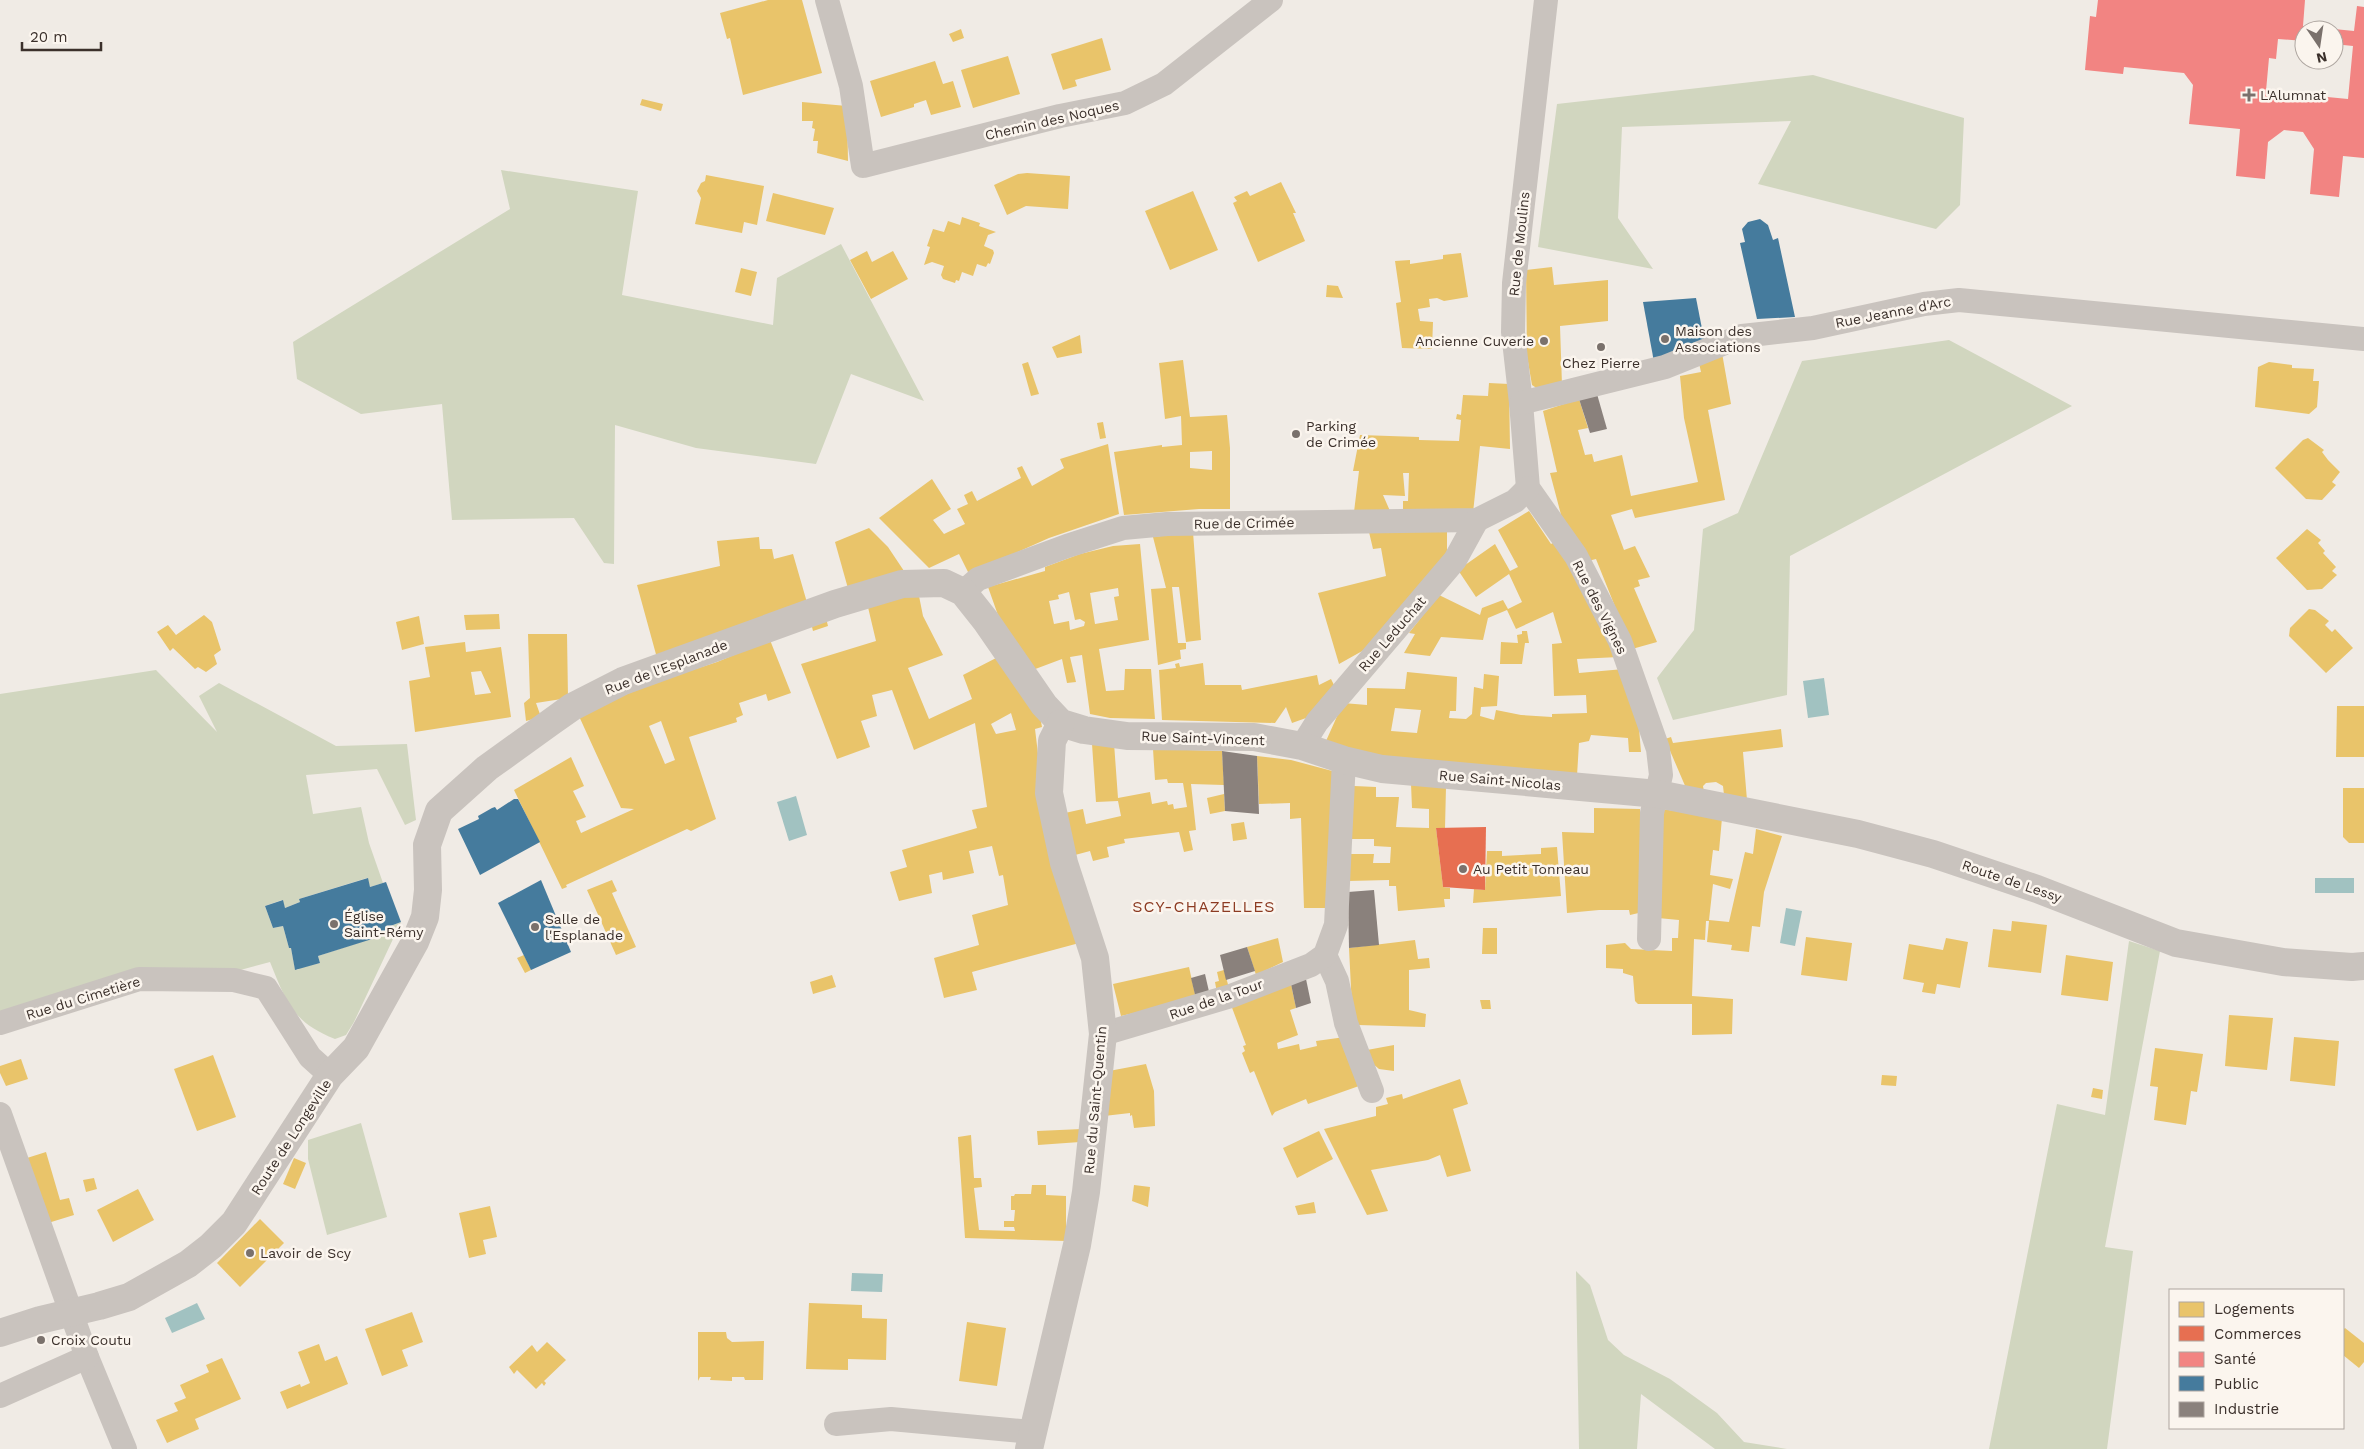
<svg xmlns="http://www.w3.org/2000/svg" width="2364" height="1449" viewBox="0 0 2364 1449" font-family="'Work Sans',sans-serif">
<rect width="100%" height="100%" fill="#f0ebe5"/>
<g fill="#d1d6bf">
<path d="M1813,75L1964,118L1960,205L1936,229L1758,184L1791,121L1622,127L1618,218L1653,269L1538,247L1557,104Z"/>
<path d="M501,170L638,191L622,295L773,325L777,278L841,244L924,401L851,374L816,464L696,448L615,425L614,564L604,563L574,518L452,520L442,404L361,414L297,379L293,342L510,209Z"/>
<path d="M1949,340L2072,406L1790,556L1787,695L1673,720L1657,678L1694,630L1703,529L1738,513L1802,361Z"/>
<path d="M156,670L217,732L199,696L219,683L336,746L407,744L416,820L405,825L377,769L306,775L313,814L361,807L369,843L383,883L370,887L367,878L299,899L300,902L285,908L282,900L265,906L273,928L283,926L289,948H291L295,969L298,970L299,968L320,963L318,956L388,933L385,928L401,922L354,1022L346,1035L335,1039C292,1022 286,1001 270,962L233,972L0,1012V694Z"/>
<path d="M2129,941L2160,951L2105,1247L2133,1251L2107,1449H1989L2057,1104L2105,1115Z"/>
<path d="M361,1123L387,1217L327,1235L308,1159V1140Z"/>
<path d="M1576,1271L1590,1285L1608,1340L1624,1355L1670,1379L1717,1413L1744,1442L1787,1449H1715L1641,1394L1637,1449H1579Z"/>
</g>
<g fill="#a1c2c1">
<path d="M1824,678L1829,715L1808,718L1803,681Z"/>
<path d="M796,796L807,835L789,841L777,802Z"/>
<rect x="2315" y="878" width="39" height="15"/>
<path d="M1786,908L1802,911L1795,946L1780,943Z"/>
<path d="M852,1273L883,1274L882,1292L851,1291Z"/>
<path d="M197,1303L205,1319L172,1333L165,1318Z"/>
</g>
<g fill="#e9c46a" fill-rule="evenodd">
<path d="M768,0H802L822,73L743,95L730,38L727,39L720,13Z"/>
<path d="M961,29L964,38L953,42L949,34Z"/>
<path d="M1102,38L1111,70L1075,80L1077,86L1063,90L1051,54Z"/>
<path d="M1008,56L1020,94L973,108L961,70Z"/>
<path d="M935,61L943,84L953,81L961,107L931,115L926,100L914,104V107L881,117L870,81Z"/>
<path d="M642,99L663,104L661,111L640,105Z"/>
<path d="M802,102L847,106L848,161L817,153L818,141H813L815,129L812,128L813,121H802Z"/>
<path d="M1027,173L1070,176L1068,209L1026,206L1007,215L994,185L1018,174Z"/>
<path d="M706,175L764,186L757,225L744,222L742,233L695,224L701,198L697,191L701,183L705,181Z"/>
<path d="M1281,182L1296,213H1293L1305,241L1258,262L1233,203L1237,201L1234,197L1247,191L1250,196Z"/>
<path d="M1193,191L1218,250L1170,270L1145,211Z"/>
<path d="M773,193L834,208L825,235L766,221Z"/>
<path d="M962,217L980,223L979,226L996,232L988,235L984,246L993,250L994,253L990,264L988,263L986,267L977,264L973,276L962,272L959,281L956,280L955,283L943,279L941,275L944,266L932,262L924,265L930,247L927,246L933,229L944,232L948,221L960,225Z"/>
<path d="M867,251L872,262L893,251L908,279L871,299L850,260Z"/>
<path d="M1461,253L1468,297L1444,301L1437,298L1429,299L1430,307L1418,309L1420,321L1433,322L1432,349L1402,348L1396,303L1401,302L1395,261L1410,260V264L1443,259V255Z"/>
<path d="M1552,267L1554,285L1608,280V321L1560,326L1562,385L1538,389L1532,385L1527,356L1526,270Z"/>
<path d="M741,268L757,272L751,296L735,292Z"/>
<path d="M1327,285L1338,286L1343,298L1326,297Z"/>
<path d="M1080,335L1082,353L1057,358L1052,347Z"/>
<path d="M1722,353L1731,404L1708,410L1725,500L1635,518L1632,509L1611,515L1624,550L1635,546L1650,577L1638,580L1640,586L1634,588L1657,642L1632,649L1596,559L1588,561L1564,526L1550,473L1557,472L1543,411L1579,399L1588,428L1578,430L1585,455L1592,454L1594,462L1622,455L1631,496L1698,482L1684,418L1680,376L1701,372L1699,363Z"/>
<path d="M1183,360L1190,417L1227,415L1230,448V509H1199L1124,515L1114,452L1162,445V447L1182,445L1181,416L1165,419L1159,363ZM1212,451V470L1190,468V452Z"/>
<path d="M1028,362L1039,394L1031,396L1022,364Z"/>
<path d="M2269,362L2292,365V368L2314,369L2313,381H2319L2317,407L2309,414L2255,407L2258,367Z"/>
<path d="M1489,383L1509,384L1510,449L1480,446L1473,513L1403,511V501H1408L1409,473H1403L1405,496L1383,495L1390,511L1354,512L1359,471H1353L1360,435L1419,437V440L1459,441L1461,420L1456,419L1457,414L1461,415L1463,395L1488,396Z"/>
<path d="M1103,422L1106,438L1100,439L1097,423Z"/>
<path d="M2308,438L2324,450L2322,452L2328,460L2340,472L2332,482L2336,485L2322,500L2306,499L2275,468L2303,440Z"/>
<path d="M1108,444L1119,514L1049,538L969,574L959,554L929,568L879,518L932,479L951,509L933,520L944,534L965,524L957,509L968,504L964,495L972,491L977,501L1021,478L1017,468L1022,466L1032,486L1064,468L1060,459Z"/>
<path d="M1529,511L1551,544L1553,543L1575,568L1619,657L1577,659L1579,673L1624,669L1638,716L1641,752H1629L1628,738L1591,735L1589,741L1579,743L1577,776L1367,754L1326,741L1343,703L1367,705V688L1405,689L1407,672L1457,677L1456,711H1450L1449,718L1466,719L1472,714L1474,687L1483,689L1484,674L1499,676L1497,706L1481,707L1480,716L1494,720L1496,710L1521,715L1552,717V714L1587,713L1586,695L1554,696L1552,644L1562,643L1553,612L1516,629L1507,610L1488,618L1483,640L1441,637L1430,656L1404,653L1415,634L1409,633L1439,595L1480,615L1482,608L1503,600L1508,609L1522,602L1509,574L1476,597L1458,570L1495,544L1510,571L1518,567L1498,530ZM1395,708L1421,710L1417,733L1391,731Z"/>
<path d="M869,528L888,547L906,574L849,592L835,542Z"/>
<path d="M2307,529L2321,540L2318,543L2325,551L2323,553L2336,567L2332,571L2337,575L2322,589L2307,590L2276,558Z"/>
<path d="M1447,530V559L1373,645L1339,664L1318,593L1386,576L1381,548L1373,549L1369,532Z"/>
<path d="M1193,532L1201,640L1186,642L1179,587H1172L1178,643H1186V649L1180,650L1181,659L1158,665L1151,589L1166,588L1153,537Z"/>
<path d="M759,537L760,549H772L774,559L793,554L808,606L657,658L637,585L720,566L717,541Z"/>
<path d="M1140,544L1149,640L1099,649L1106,691L1124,690L1125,669H1151L1155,719L1110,718L1090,714L1082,655L1070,657L1076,682L1067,683L1062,659L1030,671L1004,632L988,587L1045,571V567L1080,554L1113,546ZM1118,588L1119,596L1114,597L1118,620L1095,624L1090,593ZM1069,592L1075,620L1080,619L1085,622L1084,626L1070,630L1069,621L1054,624L1049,601L1059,599L1058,595Z"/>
<path d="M918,591L923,616L943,655L908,668L929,719L972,699L963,675L1000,656L1038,706L1042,727L1035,729L1044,803L1083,942L972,972L977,990L944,998L934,958L979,945L972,915L1008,905L1003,875L999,876L992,846L969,851L974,873L943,880L942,872L929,875L932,893L899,901L890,872L907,867L902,850L977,828L972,810L987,807L975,723L914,750L892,690L872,695L877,716L861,721L870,747L837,759L801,664L876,641L867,603ZM1011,713L1016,730L996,734L991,724Z"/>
<path d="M2309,609L2315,610L2329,621L2325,625L2332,632L2335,629L2353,648L2326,673L2289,636L2290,628Z"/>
<path d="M499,614L500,629L466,630L464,615Z"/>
<path d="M204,615L212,622L221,650L214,655L217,664L206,672L198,667L195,669L173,648L170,651L157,632L168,625L176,635Z"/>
<path d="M419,616L424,644L402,650L396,622Z"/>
<path d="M826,618L828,626L813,631L811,623Z"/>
<path d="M1522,631H1527L1529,643H1525L1522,664H1500L1501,642L1518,643L1517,635L1522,634Z"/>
<path d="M528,634H567L568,698L536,703L541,717L526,721L524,703L530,698Z"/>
<path d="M770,640L791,693L768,701L766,694L739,703L743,715L736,718L737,722L689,737L716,819L691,831L687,829L566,885L567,887L562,889L514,790L571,757L584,786L573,791L586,817L576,821L581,833L634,809L621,808L578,714L659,681L717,662ZM661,721L675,760L665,764L649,726Z"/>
<path d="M465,642L466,652L501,647L511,717L415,732L409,681L430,677L425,647ZM481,671L491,693L475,695L471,672Z"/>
<path d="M1179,663L1180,667L1203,663L1205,685H1241L1242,690L1317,675L1319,685L1331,679L1336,689L1306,718L1292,723L1286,707L1275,723L1162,720L1159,670L1176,668L1175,664Z"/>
<path d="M2337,706H2364V757H2336Z"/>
<path d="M1781,729L1783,747L1743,752L1747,800L1724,795L1723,786L1716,782L1706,783L1703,786L1704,792L1686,788L1665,739L1671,737L1673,743Z"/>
<path d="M1114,743L1118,798L1150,792L1152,804L1167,801L1168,805L1173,804L1174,809L1187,807L1183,783H1168L1167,779L1155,780L1153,749L1222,751L1224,785L1191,784L1196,830L1189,831L1193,850L1184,852L1179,832L1124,839L1125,843L1107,847L1109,857L1093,861L1090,851L1075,855L1065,813L1083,809L1086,824L1121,816L1118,801L1096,802L1092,744Z"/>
<path d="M1257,756L1291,760L1336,772L1328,908H1304L1301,818L1290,819V803L1259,804Z"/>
<path d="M1411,784L1446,787L1445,828H1436L1443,887L1450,888V899H1444L1445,907L1398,911L1396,886H1389V880L1348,881V854H1374L1373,863H1390L1391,847L1374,846V839H1348L1354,786L1376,787V797H1399L1396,827L1429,828V809L1412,808Z"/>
<path d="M2343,788H2364V843H2349L2343,837Z"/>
<path d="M1224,794L1225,811L1210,814L1207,798Z"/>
<path d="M1594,808L1640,809L1643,912L1630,915L1629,910H1599L1567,913L1562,832L1594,833Z"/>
<path d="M1662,809L1722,818L1719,851L1713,850L1710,875L1733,879L1730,889L1713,884L1709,920L1729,922L1745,852L1753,854L1756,829L1782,836L1764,892L1760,927L1752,926L1749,952L1731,950L1732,945L1707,942L1709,921H1706L1705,940L1694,939L1692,996L1733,999L1732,1034L1692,1035V1004H1638L1635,1001L1633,976L1623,973V969L1606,968V945L1625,943L1631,949L1672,951V938H1678L1679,920L1658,918Z"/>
<path d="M1244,822L1247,839L1233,841L1231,824Z"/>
<path d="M1557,847L1561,896L1473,903L1474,889L1485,890L1487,851H1502V856L1541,854V848Z"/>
<path d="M612,880L617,891L612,893L636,947L616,955L587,890Z"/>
<path d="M2012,921L2047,925L2041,973L1988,967L1993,929L2011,931Z"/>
<path d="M1483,928H1497V954H1482Z"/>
<path d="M1806,937L1852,943L1847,981L1801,975Z"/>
<path d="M1278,938L1283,962L1256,975L1247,947Z"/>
<path d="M1946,938L1968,942L1960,988L1937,984L1935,994L1922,992L1924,983L1903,979L1909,944L1943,950Z"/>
<path d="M1415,940L1418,959L1429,958L1430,968L1409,970V1010L1426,1014L1425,1027L1358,1025L1352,1008L1349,948Z"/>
<path d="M524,955L531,970L525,973L517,958Z"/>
<path d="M2066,955L2113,962L2108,1001L2061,995Z"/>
<path d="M1189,967L1196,999L1121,1016L1113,984Z"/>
<path d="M1224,970L1229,988L1217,993L1215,982L1219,981L1217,972Z"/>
<path d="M832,975L836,987L813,994L810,982Z"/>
<path d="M1291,984L1296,1008L1290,1010L1298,1035L1277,1043L1278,1049L1299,1044L1300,1050L1317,1046L1316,1041L1345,1037L1359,1086L1308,1104L1306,1099L1275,1112L1272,1116L1254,1071L1250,1073L1242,1053L1245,1051L1243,1046L1246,1045L1231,1005Z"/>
<path d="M1480,1000H1490L1491,1009H1482Z"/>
<path d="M2229,1015L2273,1018L2267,1070L2225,1066Z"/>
<path d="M2294,1037L2339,1041L2335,1086L2290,1081Z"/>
<path d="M1394,1045V1071L1379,1069L1372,1063L1367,1050Z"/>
<path d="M2155,1048L2203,1054L2197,1092L2191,1091L2186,1125L2154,1120L2158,1087L2150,1086Z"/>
<path d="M213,1055L236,1117L197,1131L174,1069Z"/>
<path d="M21,1059L28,1079L6,1086L0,1073V1066Z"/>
<path d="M1146,1064L1154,1091L1155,1126L1134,1128L1132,1115L1130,1116V1113L1104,1116L1109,1071Z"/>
<path d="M1882,1075L1897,1076L1896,1086L1881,1085Z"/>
<path d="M1460,1079L1468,1104L1453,1109L1471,1171L1447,1177L1440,1155L1428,1160L1371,1170L1388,1211L1367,1215L1324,1129L1376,1116V1107L1388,1104L1386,1098L1402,1094L1403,1099Z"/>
<path d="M2093,1088L2103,1090L2102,1099L2091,1097Z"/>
<path d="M1082,1129L1080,1142L1038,1145L1037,1131Z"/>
<path d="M1319,1131L1333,1159L1297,1178L1283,1148Z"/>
<path d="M971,1135L974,1178H981L982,1187L974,1188L979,1230L1015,1231L1014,1227H1004V1221H1014L1015,1210H1011V1196H1014L1015,1194H1031L1032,1185H1046V1195L1066,1196V1241L965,1238L958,1137Z"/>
<path d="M46,1152L60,1200L69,1198L74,1215L48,1223L27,1158Z"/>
<path d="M294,1158L306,1163L295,1189L283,1184Z"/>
<path d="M94,1178L97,1189L86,1192L83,1180Z"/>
<path d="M1134,1185L1150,1187L1148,1207L1132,1201Z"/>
<path d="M138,1189L154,1220L113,1242L97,1210Z"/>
<path d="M1314,1202L1316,1213L1298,1215L1295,1206Z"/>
<path d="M490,1206L497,1237L483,1240L486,1254L469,1258L459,1213Z"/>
<path d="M260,1219L284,1243L240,1287L217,1263Z"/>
<path d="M809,1303L862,1305V1318L887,1319L886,1360L848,1359V1370L806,1369Z"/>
<path d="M412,1312L423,1342L402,1350L408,1366L382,1376L365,1329Z"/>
<path d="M967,1322L1006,1328L997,1386L959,1381Z"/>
<path d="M2345,1328L2364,1343V1362L2359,1368L2343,1355V1330Z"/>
<path d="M698,1332H726L727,1338L732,1342L764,1341L763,1380H745L744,1377H732V1381L710,1380L711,1377H700L698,1381Z"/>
<path d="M547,1342L566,1360L544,1381L546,1383L544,1386L542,1383L536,1389L517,1370L514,1374L509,1367L532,1345L537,1352Z"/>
<path d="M319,1344L325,1361L337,1356L348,1384L287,1409L280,1392L300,1384L301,1387L310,1383L298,1352Z"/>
<path d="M222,1358L241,1399L195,1419L199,1429L167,1443L156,1420L178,1411L174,1403L186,1398L180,1385L209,1372L206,1365Z"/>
</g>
<path fill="#e76f51" d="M1486,827L1485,890L1443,887L1436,828Z"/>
<path fill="#f28482" d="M2098,0H2305L2303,26L2327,30H2304V41L2278,39L2276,59L2269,58L2266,91L2348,99L2353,46L2334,44V29L2354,31L2357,6L2364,7V158L2343,156L2339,197L2310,194L2314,149L2303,132L2284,130L2268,142L2265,179L2236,176L2240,129L2189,124L2193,85L2184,73L2124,67L2123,74L2085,70L2090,16L2096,17Z"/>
<g fill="#457b9d">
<path d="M1760,219L1768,225L1773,240L1778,238L1795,317L1757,319L1740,243L1745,242L1742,229L1748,222Z"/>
<path d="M1696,298L1705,344L1654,362L1643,302Z"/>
<path d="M514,799H518L540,842L480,875L458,829L479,819L478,816L492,808L495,807L497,810Z"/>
<path d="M368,878L370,887L386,882L401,922L385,928L388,934L318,956L320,963L295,970L291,948H289L283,926L273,928L265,906L283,900L285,908L300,902L299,899Z"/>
<path d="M541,880L571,952L531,970L498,903Z"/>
</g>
<g fill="#8a817c">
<path d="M1597,394L1607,429L1590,433L1579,399Z"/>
<path d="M1222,751L1257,756L1259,814L1225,811Z"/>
<path d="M1374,890L1379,945L1349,948L1348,892Z"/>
<path d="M1247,947L1255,971L1226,980L1220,955Z"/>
<path d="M1205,974L1210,996L1196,999L1191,978Z"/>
<path d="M1306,979L1311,1003L1296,1008L1291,984Z"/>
</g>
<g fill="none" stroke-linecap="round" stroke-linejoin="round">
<g stroke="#c9c3be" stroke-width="24">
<path d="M827,0L851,86L863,166L1060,116L1125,103L1164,84L1271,0"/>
<path d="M1546,0L1514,283L1513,332L1521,403L1528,488L1576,556L1620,641L1658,749L1661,775L1652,813L1649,939"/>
<path d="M1521,403L1665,367L1742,336L1813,328L1924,304L1959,300L2364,339"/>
<path d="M963,592L978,579L1067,546L1123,528L1167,524L1477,520L1515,501L1528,488"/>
<path d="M1302,746L1317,722L1455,560L1477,520"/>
<path d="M1325,955L1337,981L1346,1023L1372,1091"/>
<path d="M0,1023L139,979L234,980L266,988L310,1057L330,1075"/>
<path d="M1103,1034L1231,996L1311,965L1325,955L1336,925L1344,760"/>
<path d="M0,1114L87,1357L125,1449"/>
<path d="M0,1396L87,1357"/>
<path d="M836,1424L891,1419L1032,1432"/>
</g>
<g stroke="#c9c3be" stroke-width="28">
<path d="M0,1333L40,1320L99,1306L129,1297L188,1264L211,1246L234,1223L330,1075L356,1048L415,942L425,917L428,890L427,845L439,811L487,768L551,722L572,707L623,681L835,604L902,584L944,583L963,592L986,621L1044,705L1061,723L1084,730L1127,736L1254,737L1302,746L1344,760L1382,769L1658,794L1858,834L1933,854L2037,889L2176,943L2283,962L2352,967L2364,966"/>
<path d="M1029,1449L1077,1245L1086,1192L1103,1034L1095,958L1064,863L1049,793L1052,741L1061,723"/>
</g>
</g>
<g fill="#7a716c" stroke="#fbf5ee" stroke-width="2">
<path d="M2246.5 87.5h5v5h5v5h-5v5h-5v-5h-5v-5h5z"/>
<circle cx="1665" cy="339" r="5"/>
<circle cx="1544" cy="341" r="5"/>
<circle cx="1601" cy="347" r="5"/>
<circle cx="1296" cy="434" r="5"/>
<circle cx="1463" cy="869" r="5"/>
<circle cx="334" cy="924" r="5"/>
<circle cx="535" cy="927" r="5"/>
<circle cx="250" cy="1253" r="5"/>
<circle cx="41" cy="1340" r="5"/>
</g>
<g text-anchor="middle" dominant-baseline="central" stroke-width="5" stroke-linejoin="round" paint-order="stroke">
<g font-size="14" fill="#3b302b" stroke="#fbf5ee" text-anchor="start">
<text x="2260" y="95">L'Alumnat</text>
<text x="1675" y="331">Maison des<tspan x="1675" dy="16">Associations</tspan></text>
<text x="1534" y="341" text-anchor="end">Ancienne Cuverie</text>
<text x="1601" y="363" text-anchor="middle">Chez Pierre</text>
<text x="1306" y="426">Parking<tspan x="1306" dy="16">de Crimée</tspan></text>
<text x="1473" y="869">Au Petit Tonneau</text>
<text x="344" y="916">Église<tspan x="344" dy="16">Saint-Rémy</tspan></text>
<text x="545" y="919">Salle de<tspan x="545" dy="16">l'Esplanade</tspan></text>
<text x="260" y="1253">Lavoir de Scy</text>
<text x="51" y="1340">Croix Coutu</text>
</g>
<g font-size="14" fill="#3b302b" stroke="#fbf5ee">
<text transform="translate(1052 120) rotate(-13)">Chemin des Noques</text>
<text transform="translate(1519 244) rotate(-84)">Rue de Moulins</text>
<text transform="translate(1893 312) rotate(-11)">Rue Jeanne d'Arc</text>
<text transform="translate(1244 523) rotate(-1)">Rue de Crimée</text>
<text transform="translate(1600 607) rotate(63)">Rue des Vignes</text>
<text transform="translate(1392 634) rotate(-49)">Rue Leduchat</text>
<text transform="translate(666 667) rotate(-21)">Rue de l'Esplanade</text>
<text transform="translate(1203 738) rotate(2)">Rue Saint-Vincent</text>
<text transform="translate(1500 780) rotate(5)">Rue Saint-Nicolas</text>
<text transform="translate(2012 881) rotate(19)">Route de Lessy</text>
<text transform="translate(83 998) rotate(-17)">Rue du Cimetière</text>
<text transform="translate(1216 999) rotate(-19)">Rue de la Tour</text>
<text transform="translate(1095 1100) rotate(-85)">Rue du Saint-Quentin</text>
<text transform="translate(291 1137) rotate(-57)">Route de Longeville</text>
</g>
<g font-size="16" letter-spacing="1" fill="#8c3b22" stroke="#fbf5ee">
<text x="1204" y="906">SCY-CHAZELLES</text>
</g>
</g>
<rect x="2169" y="1289" width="175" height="140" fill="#fbf5ee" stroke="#aea6a0"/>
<rect x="2179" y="1302" width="25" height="15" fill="#e9c46a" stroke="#aea6a0"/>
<text x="2214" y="1314" font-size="15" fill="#3b302b">Logements</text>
<rect x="2179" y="1326" width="25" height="15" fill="#e76f51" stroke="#aea6a0"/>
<text x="2214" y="1339" font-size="15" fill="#3b302b">Commerces</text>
<rect x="2179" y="1352" width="25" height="15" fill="#f28482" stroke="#aea6a0"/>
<text x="2214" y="1364" font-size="15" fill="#3b302b">Santé</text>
<rect x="2179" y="1376" width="25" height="15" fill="#457b9d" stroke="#aea6a0"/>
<text x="2214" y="1389" font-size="15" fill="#3b302b">Public</text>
<rect x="2179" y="1402" width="25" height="15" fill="#8a817c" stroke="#aea6a0"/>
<text x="2214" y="1414" font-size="15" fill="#3b302b">Industrie</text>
<g transform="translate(2319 45) rotate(167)"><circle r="24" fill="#fbf5ee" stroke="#aea6a0"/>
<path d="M0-4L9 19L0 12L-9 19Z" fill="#7a716c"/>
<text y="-8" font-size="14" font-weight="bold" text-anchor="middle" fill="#3b302b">N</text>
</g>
<path d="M22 42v8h79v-8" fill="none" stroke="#3b302b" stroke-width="2.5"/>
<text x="30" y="42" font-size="15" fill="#3b302b" stroke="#fbf5ee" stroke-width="4" paint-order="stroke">20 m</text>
</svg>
